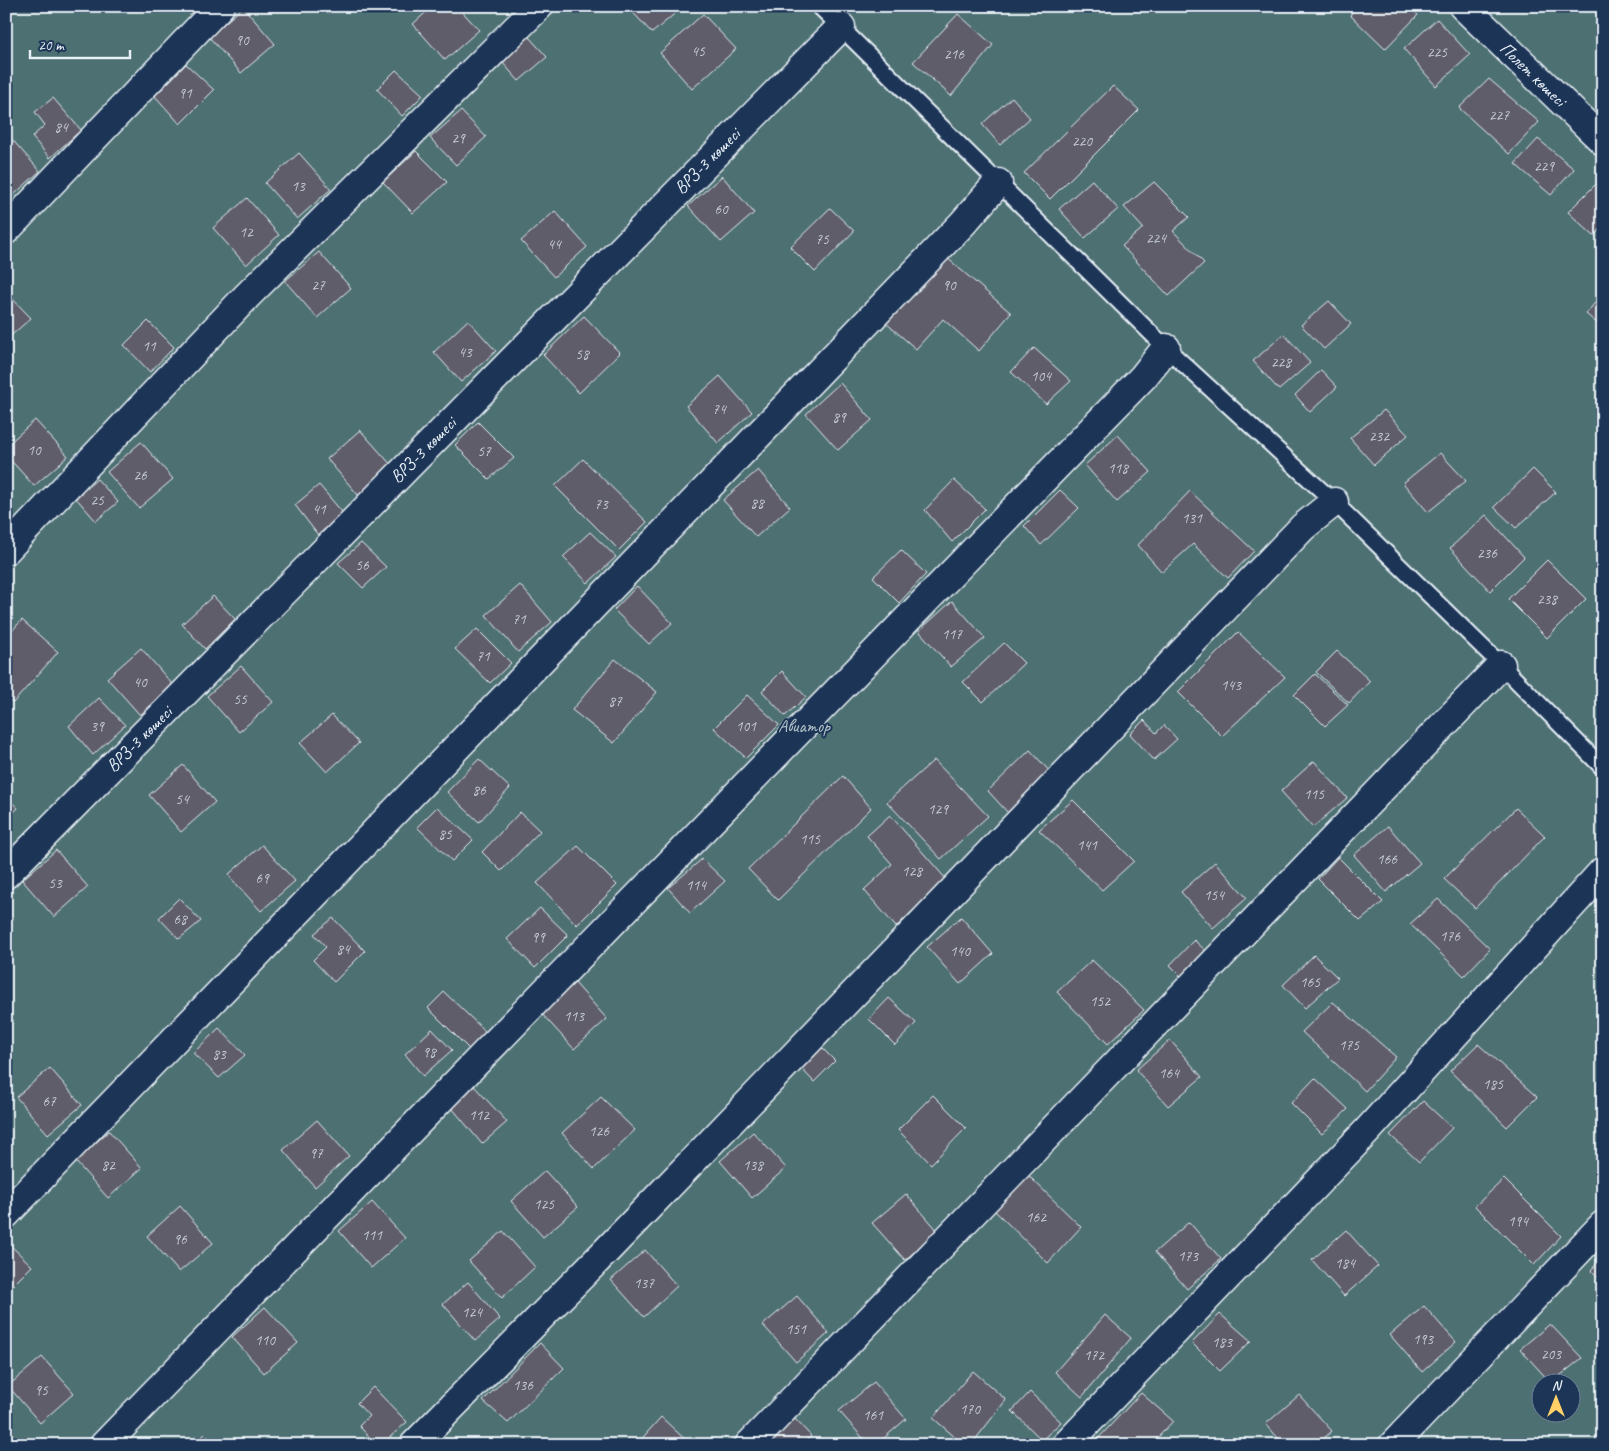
<svg xmlns="http://www.w3.org/2000/svg" width="1609" height="1451" viewBox="0 0 1609 1451" font-family="Caveat,sans-serif">
<rect width="100%" height="100%" fill="#1d3557"/>
<filter id="ink" filterUnits="userSpaceOnUse"><feTurbulence type="fractalNoise" baseFrequency=".02" numOctaves="2"/><feDisplacementMap in="SourceGraphic" scale="10" xChannelSelector="R" yChannelSelector="G"/><feConvolveMatrix kernelMatrix="1 2 1 2 8 2 1 2 1" color-interpolation-filters="sRGB"/></filter>
<g filter="url(#ink)">
<path fill="#4d7072" stroke="#9ab0b5" fill-rule="evenodd" d="M6,6H1603V1445H6ZM1542,1384H1572V1414H1542Z"/>
<g fill="#5f5d6a" stroke="#e8f1f8">
<path d="M433,6H457L479,30L445,60L413,24Z"/>
<path d="M627,6H675L679,10L652,33Z"/>
<path d="M1358,6H1408L1418,15L1385,49L1350,15Z"/>
<path d="M243,7L275,44L241,73L209,37Z"/>
<path d="M703,14L736,49L692,89L660,53Z"/>
<path d="M958,14L993,45L951,96L913,62Z"/>
<path d="M1437,19L1470,55L1436,86L1404,49Z"/>
<path d="M528,36L547,57L519,81L501,61Z"/>
<path d="M186,64L214,90L180,124L155,96Z"/>
<path d="M396,70L423,95L402,116L377,89Z"/>
<path d="M1489,79L1539,122L1509,154L1459,108Z"/>
<path d="M1113,86L1139,110L1050,199L1024,173Z"/>
<path d="M1012,97L1030,118L1000,145L982,124Z"/>
<path d="M53,98L81,130L50,158L32,137L45,125L35,112Z"/>
<path d="M461,111L486,137L456,165L430,138Z"/>
<path d="M8,135L40,171L7,201L6,136Z"/>
<path d="M1538,139L1574,169L1551,195L1515,164Z"/>
<path d="M416,151L447,182L413,213L383,182Z"/>
<path d="M299,153L331,189L297,219L265,183Z"/>
<path d="M722,176L754,213L721,242L688,206Z"/>
<path d="M1603,177V226L1594,236L1568,212Z"/>
<path d="M1092,180L1118,209L1085,238L1059,209Z"/>
<path d="M1154,182L1189,217L1173,231L1204,263L1169,296L1122,246L1143,228L1124,207Z"/>
<path d="M247,198L279,235L246,265L213,228Z"/>
<path d="M830,208L854,231L815,272L790,247Z"/>
<path d="M555,211L587,247L554,277L521,241Z"/>
<path d="M319,252L351,288L317,318L285,281Z"/>
<path d="M946,257L1011,313L979,351L943,319L916,349L886,323Z"/>
<path d="M6,292L31,318L6,340Z"/>
<path d="M1603,293V328L1586,314Z"/>
<path d="M1329,301L1351,324L1324,349L1301,325Z"/>
<path d="M584,316L620,353L579,393L543,355Z"/>
<path d="M468,320L496,351L461,382L434,352Z"/>
<path d="M148,321L174,347L150,372L124,345Z"/>
<path d="M1284,334L1310,363L1279,390L1253,361Z"/>
<path d="M1034,348L1071,381L1046,404L1011,372Z"/>
<path d="M1321,370L1337,387L1310,412L1295,395Z"/>
<path d="M720,376L752,412L718,443L686,406Z"/>
<path d="M840,383L872,420L838,450L806,414Z"/>
<path d="M1384,410L1408,435L1374,465L1350,438Z"/>
<path d="M35,420L68,456L34,486L6,455V446Z"/>
<path d="M478,422L514,458L489,479L455,445Z"/>
<path d="M360,430L393,467L359,496L327,459Z"/>
<path d="M1118,435L1151,472L1117,502L1085,465Z"/>
<path d="M141,442L173,479L139,508L107,472Z"/>
<path d="M1440,453L1466,481L1428,512L1403,483Z"/>
<path d="M583,459L647,522L619,550L555,486Z"/>
<path d="M1533,469L1556,492L1516,528L1494,507Z"/>
<path d="M758,470L790,507L756,537L723,500Z"/>
<path d="M97,479L118,502L96,521L76,498Z"/>
<path d="M954,480L985,509L952,542L925,510Z"/>
<path d="M319,485L343,513L318,535L295,505Z"/>
<path d="M1060,490L1079,508L1041,545L1024,526Z"/>
<path d="M1190,491L1254,551L1228,578L1193,544L1162,572L1138,545Z"/>
<path d="M1486,515L1524,557L1490,591L1450,548Z"/>
<path d="M590,532L616,557L588,583L563,557Z"/>
<path d="M361,543L386,567L363,588L338,563Z"/>
<path d="M901,550L926,574L899,603L873,577Z"/>
<path d="M1547,560L1586,599L1547,638L1508,599Z"/>
<path d="M520,585L552,622L518,652L486,615Z"/>
<path d="M637,586L672,623L649,644L614,610Z"/>
<path d="M213,596L235,619L205,649L182,624Z"/>
<path d="M952,601L985,638L951,667L919,631Z"/>
<path d="M22,620L58,652L13,703L6,697V637Z"/>
<path d="M477,629L511,663L490,683L455,649Z"/>
<path d="M1238,632L1285,677L1222,736L1178,692Z"/>
<path d="M1004,643L1024,663L983,702L963,682Z"/>
<path d="M141,648L173,685L140,715L107,678Z"/>
<path d="M1337,651L1370,681L1349,703L1316,672Z"/>
<path d="M615,659L657,692L614,743L572,710Z"/>
<path d="M241,666L273,702L239,732L207,696Z"/>
<path d="M782,671L806,697L785,716L762,691Z"/>
<path d="M1315,674L1348,705L1325,726L1294,695Z"/>
<path d="M747,695L779,725L746,758L714,728Z"/>
<path d="M99,698L125,725L93,755L69,726Z"/>
<path d="M332,715L359,743L327,772L300,743Z"/>
<path d="M1144,720L1156,733L1164,725L1177,739L1154,760L1130,734Z"/>
<path d="M1030,750L1052,774L1009,814L988,791Z"/>
<path d="M479,759L510,788L479,822L447,792Z"/>
<path d="M934,760L988,816L941,859L887,802Z"/>
<path d="M1314,761L1347,798L1313,827L1281,791Z"/>
<path d="M183,765L215,802L181,832L149,795Z"/>
<path d="M843,776L871,808L778,900L748,869Z"/>
<path d="M6,797L18,808L6,820Z"/>
<path d="M1073,800L1134,861L1102,890L1039,830Z"/>
<path d="M437,807L473,840L452,861L417,827Z"/>
<path d="M1516,808L1545,836L1475,908L1444,879Z"/>
<path d="M520,812L540,831L501,871L482,852Z"/>
<path d="M890,815L946,879L896,927L864,890L892,864L867,836Z"/>
<path d="M1388,826L1420,863L1386,892L1354,855Z"/>
<path d="M262,845L295,881L261,911L228,875Z"/>
<path d="M578,846L617,885L577,925L537,883Z"/>
<path d="M56,850L88,887L54,917L22,880Z"/>
<path d="M1338,857L1383,902L1360,921L1318,879Z"/>
<path d="M702,859L725,881L690,913L668,888Z"/>
<path d="M1215,862L1247,898L1213,928L1181,892Z"/>
<path d="M179,898L201,921L179,939L159,918Z"/>
<path d="M1438,899L1490,949L1464,976L1410,924Z"/>
<path d="M540,908L568,935L535,968L507,939Z"/>
<path d="M961,917L993,954L960,984L927,947Z"/>
<path d="M333,918L365,951L334,982L313,960L326,947L314,934Z"/>
<path d="M1194,940L1206,951L1181,976L1170,965Z"/>
<path d="M1314,955L1338,978L1305,1008L1283,985Z"/>
<path d="M1092,960L1144,1010L1108,1044L1057,992Z"/>
<path d="M575,983L607,1019L574,1049L541,1013Z"/>
<path d="M444,992L487,1033L469,1049L428,1008Z"/>
<path d="M889,998L916,1023L895,1045L869,1019Z"/>
<path d="M1333,1002L1396,1057L1365,1091L1302,1032Z"/>
<path d="M219,1028L245,1055L219,1078L193,1053Z"/>
<path d="M432,1029L452,1050L423,1076L405,1054Z"/>
<path d="M1170,1040L1202,1077L1168,1106L1136,1070Z"/>
<path d="M1478,1044L1537,1097L1507,1127L1450,1071Z"/>
<path d="M819,1045L835,1061L814,1082L799,1066Z"/>
<path d="M50,1068L82,1105L48,1134L16,1097Z"/>
<path d="M1315,1078L1348,1109L1322,1134L1291,1103Z"/>
<path d="M474,1086L507,1122L482,1144L452,1108Z"/>
<path d="M933,1095L966,1128L931,1164L898,1130Z"/>
<path d="M601,1097L635,1130L594,1169L562,1133Z"/>
<path d="M1423,1101L1452,1128L1419,1162L1390,1135Z"/>
<path d="M317,1120L349,1156L315,1187L283,1150Z"/>
<path d="M109,1131L142,1168L108,1198L75,1161Z"/>
<path d="M753,1132L786,1168L752,1198L720,1161Z"/>
<path d="M545,1171L578,1207L543,1237L511,1201Z"/>
<path d="M1027,1174L1081,1227L1048,1263L992,1208Z"/>
<path d="M1504,1179L1561,1236L1534,1265L1475,1206Z"/>
<path d="M906,1194L938,1231L905,1260L872,1223Z"/>
<path d="M372,1202L405,1238L371,1268L339,1231Z"/>
<path d="M180,1206L213,1243L179,1272L147,1236Z"/>
<path d="M1189,1222L1221,1259L1187,1289L1155,1252Z"/>
<path d="M1346,1230L1378,1266L1344,1296L1312,1260Z"/>
<path d="M503,1231L535,1267L502,1298L469,1261Z"/>
<path d="M6,1241L32,1266L6,1292Z"/>
<path d="M645,1250L677,1286L644,1317L611,1280Z"/>
<path d="M1603,1257V1282L1591,1270Z"/>
<path d="M468,1282L500,1319L475,1341L443,1304Z"/>
<path d="M797,1296L829,1333L796,1362L763,1325Z"/>
<path d="M1424,1306L1456,1342L1422,1372L1390,1335Z"/>
<path d="M265,1307L298,1343L264,1373L232,1337Z"/>
<path d="M1220,1314L1251,1341L1220,1371L1192,1343Z"/>
<path d="M1105,1315L1131,1338L1082,1397L1055,1372Z"/>
<path d="M1550,1324L1582,1358L1551,1383L1520,1349Z"/>
<path d="M540,1343L564,1368L508,1423L483,1401Z"/>
<path d="M42,1357L74,1393L40,1423L8,1386Z"/>
<path d="M973,1371L1006,1400L971,1445H964L933,1418Z"/>
<path d="M874,1382L906,1419L876,1445H869L839,1411Z"/>
<path d="M373,1387L407,1422L381,1445H377L359,1426L369,1416L357,1403Z"/>
<path d="M1030,1392L1061,1422L1042,1440L1012,1411Z"/>
<path d="M1141,1393L1173,1421L1151,1445H1092Z"/>
<path d="M1299,1395L1332,1431L1316,1445H1284L1266,1424Z"/>
<path d="M661,1417L691,1445H640L638,1443Z"/>
<path d="M795,1419L811,1436L802,1445H769Z"/>
<path d="M205,1434L215,1445H193Z"/>
</g>
<g fill="none" stroke-linecap="round" stroke-linejoin="round">
<g stroke="#e8f1f8" stroke-width="19">
<path id="service" d="M819,6L1166,348L1334,502L1501,665L1603,768"/>
</g>
<g stroke="#e8f1f8" stroke-width="31">
<g id="minor">
<path d="M1463,6L1603,141"/>
<path d="M6,230L220,6"/>
<path d="M6,550L247,296L539,6"/>
<path d="M6,874L841,27"/>
<path d="M6,1214L963,223L998,183"/>
<path d="M104,1445L1143,377L1166,348"/>
<path d="M414,1445L609,1248L1303,527L1334,502"/>
<path d="M749,1445L1501,665"/>
<path d="M1066,1445L1368,1130L1603,871"/>
<path d="M1393,1445L1603,1225"/>
</g>
</g>
<use href="#service" stroke="#1d3557" stroke-width="15"/>
<use href="#minor" stroke="#1d3557" stroke-width="28"/>
</g>
</g>
<g text-anchor="middle" dominant-baseline="central" stroke-width="4" stroke-linejoin="round" paint-order="stroke">
<g font-size="15" fill="#c6ccd4">
<text x="242" y="40">90</text>
<text x="698" y="51">45</text>
<text x="1437" y="52">225</text>
<text x="954" y="54">216</text>
<text x="185" y="93">91</text>
<text x="1499" y="115">227</text>
<text x="61" y="127">84</text>
<text x="458" y="138">29</text>
<text x="1082" y="141">220</text>
<text x="1544" y="166">229</text>
<text x="298" y="186">13</text>
<text x="721" y="209">60</text>
<text x="246" y="232">12</text>
<text x="1156" y="238">224</text>
<text x="822" y="239">75</text>
<text x="554" y="244">44</text>
<text x="318" y="285">27</text>
<text x="949" y="285">90</text>
<text x="149" y="346">11</text>
<text x="465" y="352">43</text>
<text x="582" y="354">58</text>
<text x="1281" y="362">228</text>
<text x="1041" y="376">104</text>
<text x="719" y="409">74</text>
<text x="839" y="417">89</text>
<text x="1379" y="436">232</text>
<text x="34" y="450">10</text>
<text x="484" y="451">57</text>
<text x="1118" y="468">118</text>
<text x="140" y="475">26</text>
<text x="97" y="500">25</text>
<text x="757" y="503">88</text>
<text x="601" y="504">73</text>
<text x="319" y="509">41</text>
<text x="1192" y="518">131</text>
<text x="1487" y="553">236</text>
<text x="362" y="565">56</text>
<text x="1547" y="599">238</text>
<text x="519" y="619">71</text>
<text x="952" y="634">117</text>
<text x="483" y="656">71</text>
<text x="140" y="682">40</text>
<text x="1231" y="685">143</text>
<text x="240" y="699">55</text>
<text x="615" y="701">87</text>
<text x="97" y="726">39</text>
<text x="746" y="726">101</text>
<text x="479" y="790">86</text>
<text x="1314" y="794">115</text>
<text x="182" y="799">54</text>
<text x="938" y="809">129</text>
<text x="445" y="834">85</text>
<text x="810" y="839">115</text>
<text x="1087" y="845">141</text>
<text x="1387" y="859">166</text>
<text x="912" y="871">128</text>
<text x="262" y="878">69</text>
<text x="55" y="883">53</text>
<text x="696" y="885">114</text>
<text x="1214" y="895">154</text>
<text x="180" y="919">68</text>
<text x="1450" y="936">176</text>
<text x="538" y="937">99</text>
<text x="343" y="949">84</text>
<text x="960" y="951">140</text>
<text x="1310" y="982">165</text>
<text x="1100" y="1001">152</text>
<text x="574" y="1016">113</text>
<text x="1349" y="1045">175</text>
<text x="429" y="1052">98</text>
<text x="219" y="1054">83</text>
<text x="1169" y="1073">164</text>
<text x="1493" y="1084">185</text>
<text x="49" y="1101">67</text>
<text x="479" y="1115">112</text>
<text x="599" y="1131">126</text>
<text x="316" y="1153">97</text>
<text x="108" y="1165">82</text>
<text x="753" y="1165">138</text>
<text x="544" y="1204">125</text>
<text x="1036" y="1217">162</text>
<text x="1518" y="1221">194</text>
<text x="372" y="1235">111</text>
<text x="180" y="1239">96</text>
<text x="1188" y="1256">173</text>
<text x="1345" y="1263">184</text>
<text x="644" y="1283">137</text>
<text x="472" y="1312">124</text>
<text x="796" y="1329">151</text>
<text x="1423" y="1339">193</text>
<text x="265" y="1340">110</text>
<text x="1222" y="1342">183</text>
<text x="1551" y="1354">203</text>
<text x="1094" y="1355">172</text>
<text x="523" y="1385">136</text>
<text x="41" y="1390">95</text>
<text x="970" y="1409">170</text>
<text x="873" y="1415">161</text>
</g>
<g font-size="18" fill="#e8f1f8" stroke="#1d3557">
<text transform="translate(1533 74) rotate(44)">Полет көшесі</text>
<text transform="translate(707 161) rotate(-45)">ВРЗ-3 көшесі</text>
<text transform="translate(423 450) rotate(-45)">ВРЗ-3 көшесі</text>
<text transform="translate(139 739) rotate(-45)">ВРЗ-3 көшесі</text>
</g>
<g font-size="18" fill="#b2c4c9" stroke="#1d3557">
<text x="804" y="726">Авиатор</text>
</g>
</g>
<rect width="1609" height="1451" fill="none" stroke="#1d3557" stroke-width="25"/>
<rect x="12" y="12" width="1584" height="1426" fill="none" stroke="#e8f1f8" stroke-width="2" filter="url(#ink)"/>
<g transform="translate(1556 1398)"><circle r="24" fill="#1d3557" stroke="#6e8097"/>
<path d="M0-4L9 19L0 12L-9 19Z" fill="#ffd166"/>
<text y="-8" font-size="14" font-weight="bold" text-anchor="middle" fill="#e8f1f8">N</text>
</g>
<path d="M30 50v8h100v-8" fill="none" stroke="#e8f1f8" stroke-width="2.5"/>
<text x="38" y="50" font-size="15" fill="#e8f1f8" stroke="#1d3557" stroke-width="4" paint-order="stroke">20 m</text>
</svg>
